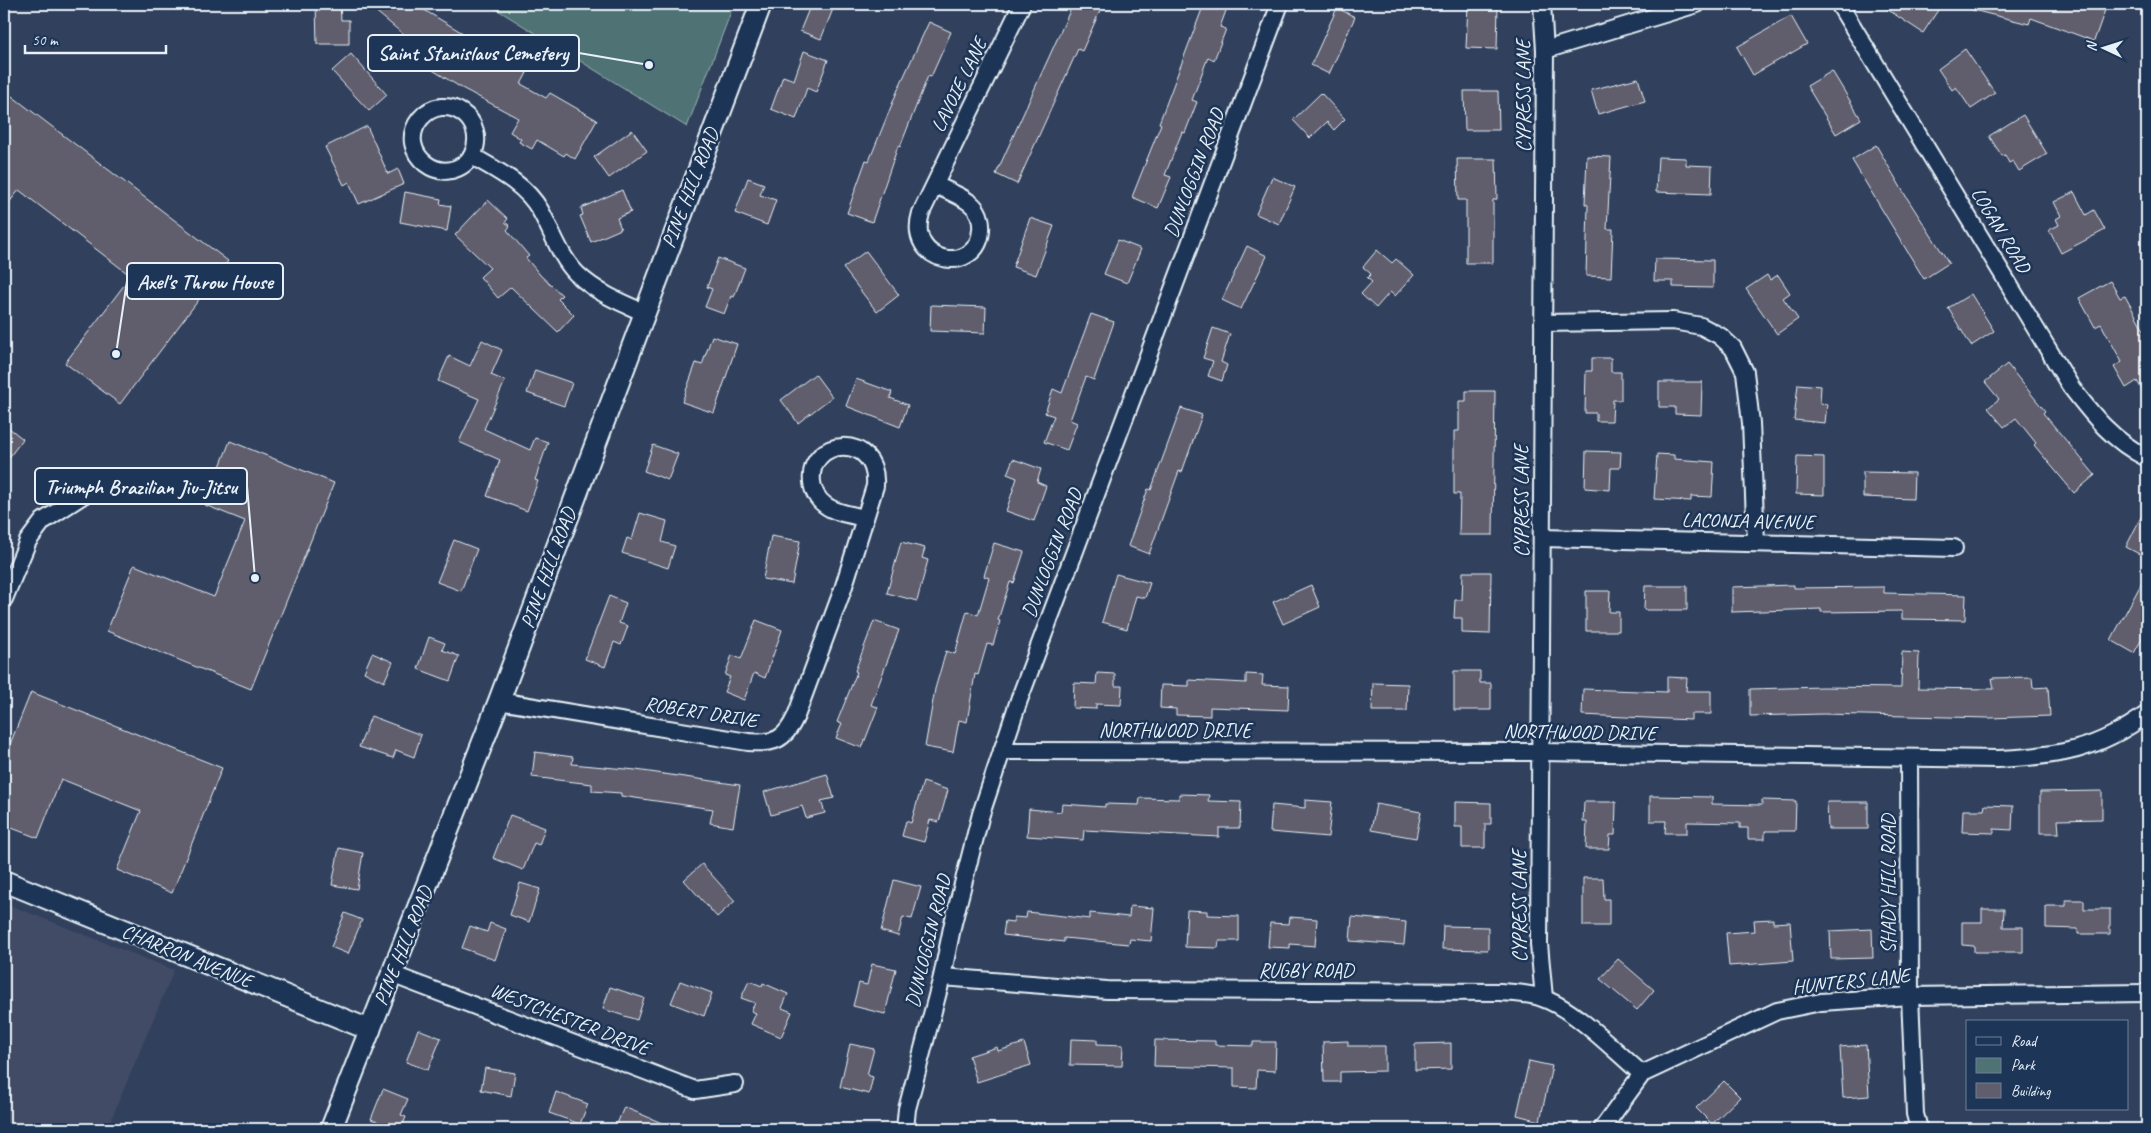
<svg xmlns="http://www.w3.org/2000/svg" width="2151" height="1133" viewBox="0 0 2151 1133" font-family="Caveat,sans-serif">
<rect width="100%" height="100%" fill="#31415d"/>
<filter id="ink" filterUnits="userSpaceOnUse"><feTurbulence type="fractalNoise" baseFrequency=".02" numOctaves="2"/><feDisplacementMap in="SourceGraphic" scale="10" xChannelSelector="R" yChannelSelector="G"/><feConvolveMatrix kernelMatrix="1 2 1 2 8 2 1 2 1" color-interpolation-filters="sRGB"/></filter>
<g filter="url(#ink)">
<path fill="#424c65" d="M4,903L174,970L107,1129H4Z"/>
<path fill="#4f7375" stroke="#9cb2b6" d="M488,4H734L687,127Z"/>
<g fill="#605d6c" stroke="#e8f1f8">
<path d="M316,4H340L341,20H349V44H317Z"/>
<path d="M367,4H414L493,51L491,53L527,73L521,84L546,98L550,93L597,120L575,159L566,153L564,156L537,140L532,149L519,142L521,139L510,132L518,118L460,87L402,51L409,39Z"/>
<path d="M811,4H835L821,39L800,31Z"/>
<path d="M1073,4H1103L1082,51L1078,49L1017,184L996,174Z"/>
<path d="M1204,4H1216L1227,8L1220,27L1226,29L1214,60L1208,57L1192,100L1197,102L1185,133L1182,132L1165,175L1171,177L1158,208L1132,197L1161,124L1159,123Z"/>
<path d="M1468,4H1498L1497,49L1466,48Z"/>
<path d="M1879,4H1942L1923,33Z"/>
<path d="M1970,4H2087L2105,10L2094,41L2031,18L2029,24L1969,9Z"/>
<path d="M1337,8L1355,17L1329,74L1311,65Z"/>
<path d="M1791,16L1807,44L1753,75L1737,47Z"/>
<path d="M929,22L951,32L931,77L928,76L900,147L898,146L872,222L847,213L866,160L869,161L899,87Z"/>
<path d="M1965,49L1995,93L1971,109L1956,87L1952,90L1938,69Z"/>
<path d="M804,51L828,60L816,92L807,88L796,119L771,109L783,76L794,80Z"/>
<path d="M351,54L387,95L369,111L332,71Z"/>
<path d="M1832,71L1861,119L1836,134L1807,86Z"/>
<path d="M1638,78L1645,101L1598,114L1591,90Z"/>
<path d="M4,90L228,261L120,404L65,363L131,276L19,190L4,209Z"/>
<path d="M1464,91H1498L1499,130H1465Z"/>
<path d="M1321,93L1345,119L1334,130L1327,122L1310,138L1293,120Z"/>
<path d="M2023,115L2047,154L2019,171L2013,161L2009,163L2005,155L2002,156L1989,136Z"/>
<path d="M367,126L388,174L398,169L404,184L359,204L349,182L344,185L325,147Z"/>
<path d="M632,130L647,151L609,178L594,157Z"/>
<path d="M1876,145L1907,198L1949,263L1924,279L1852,160Z"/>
<path d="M1587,156L1611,157L1607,229H1613L1611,277L1586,276L1588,205L1585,204Z"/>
<path d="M1658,157L1686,158V165L1712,166L1711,194L1656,192Z"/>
<path d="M1457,159H1496L1497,199L1493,200V263H1466V200H1458Z"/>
<path d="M1272,177L1295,187L1279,224L1256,214Z"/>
<path d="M748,178L764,184L760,195L776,200L767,225L735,213Z"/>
<path d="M622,190L631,212L617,218L621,229L591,242L580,216L583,215L581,208Z"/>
<path d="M405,192L441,199L440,204L451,206L447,231L400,222Z"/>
<path d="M2074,192L2086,215L2094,210L2105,230L2061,253L2049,230L2059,225L2056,219L2061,216L2054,202Z"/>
<path d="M488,200L508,219L505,222L510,226L507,230L529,256L526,258L541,276L562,295L558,299L574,315L558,332L511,287L498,298L480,277L490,268L455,235Z"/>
<path d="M1030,218L1054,226L1036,275L1013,267Z"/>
<path d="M1118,240L1141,249L1127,283L1104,274Z"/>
<path d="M1247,246L1267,256L1241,309L1222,300Z"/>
<path d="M1377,250L1392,263L1396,259L1414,275L1395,296L1390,292L1376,308L1361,294L1372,282L1367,278L1371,274L1363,267Z"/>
<path d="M866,251L899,295L877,312L843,268Z"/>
<path d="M718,258L745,268L734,297L731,296L724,314L705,307L712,289L707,287Z"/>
<path d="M1655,259L1713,260V288L1673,287V281H1654Z"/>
<path d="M1767,275L1770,280L1778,275L1790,293L1783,298L1798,319L1777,334L1746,289Z"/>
<path d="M2110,281L2120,298L2125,296L2147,336V399L2137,381L2126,388L2114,367L2122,362L2101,324L2095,327L2079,298Z"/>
<path d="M1971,294L1994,331L1971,346L1948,308Z"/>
<path d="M931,305L986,307L985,333L930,331Z"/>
<path d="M1091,314L1114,322L1094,380L1086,377L1070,420L1077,423L1067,450L1044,442L1054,416L1045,413L1053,389L1062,393Z"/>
<path d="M1213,328L1230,334L1221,362L1227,365L1222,381L1208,376L1213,361L1203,358Z"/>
<path d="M712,336L737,344L714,413L682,402L696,363L702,365Z"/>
<path d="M482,340L502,350L491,375L505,381L484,429L530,450L535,438L548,442L535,480L538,481L527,511L487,496L500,460L459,442L479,399L438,381L449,356L470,366Z"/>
<path d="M1592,358H1611V372H1621V400H1613L1612,421H1596V413H1585L1586,371H1592Z"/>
<path d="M2007,364L2045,411L2043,413L2095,475L2074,493L2034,445L2036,443L2016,418L2004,427L1988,408L1999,399L1985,382Z"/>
<path d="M535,370L572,383L564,406L527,393Z"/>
<path d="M815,374L832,397L798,423L781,400Z"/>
<path d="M856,379L892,392L890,398L908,405L900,427L846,406Z"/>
<path d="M1659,382H1702L1701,415L1675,414V407H1659Z"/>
<path d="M1798,384L1821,386L1820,403L1827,404L1825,423L1794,420Z"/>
<path d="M1466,391H1495L1493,535H1459L1460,494H1454V431H1459V401H1466Z"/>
<path d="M1181,408L1202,415L1182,472L1179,471L1149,554L1128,546L1148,489L1151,490Z"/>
<path d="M4,424L23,439L4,464Z"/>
<path d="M230,441L334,483L251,689L107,631L134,565L214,597L245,521L205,505Z"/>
<path d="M653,445L678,454L668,480L644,471Z"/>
<path d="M1586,451L1621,452L1620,468H1611L1610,490L1585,488Z"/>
<path d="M1657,454L1674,455V459L1714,462L1712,497L1691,496V501L1654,499Z"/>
<path d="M1797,456L1824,457V495L1796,494Z"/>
<path d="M1013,459L1041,469L1037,482L1046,486L1034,521L1006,511L1017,478L1007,474Z"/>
<path d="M1863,472L1914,473L1913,499L1863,497Z"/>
<path d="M2147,505V558L2126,547Z"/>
<path d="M640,513L667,521L662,542L675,546L668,568L622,553L627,538L632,540Z"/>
<path d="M771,536L800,541L792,584L763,579Z"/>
<path d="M454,540L477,549L461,591L437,582Z"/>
<path d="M901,542L925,548L922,558L928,560L917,601L887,593Z"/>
<path d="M994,543L1024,552L1014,583L1010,582L998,620L1000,621L993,645L987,644L978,675L975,674L967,722L959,720L953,752L925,747L935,689L946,651L955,654L967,611L978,615L989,578L984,576Z"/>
<path d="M1463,572H1491L1490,634L1462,633V618H1454L1455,600H1462Z"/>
<path d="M2147,573V630L2134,653L2111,640Z"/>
<path d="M1116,574L1150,583L1145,598L1136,596L1127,629L1102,622Z"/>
<path d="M1311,585L1320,607L1283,624L1273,602Z"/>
<path d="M1794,585V588L1884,587V593L1966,595L1965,620L1902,619V611L1821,612V609L1732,612V587Z"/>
<path d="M1645,586H1687V610H1644Z"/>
<path d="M1586,591H1610L1609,612H1619V631H1586Z"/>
<path d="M609,596L626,603L619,623L628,626L621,645L614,642L605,667L585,659Z"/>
<path d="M756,620L782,630L765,678L754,673L744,700L724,692L730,677L725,675L732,655L741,659Z"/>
<path d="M874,621L899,630L871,705L878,707L862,748L836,738L842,724L837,722L857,672L855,671Z"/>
<path d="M429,637L445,643L442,650L459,656L450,681L418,669Z"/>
<path d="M1902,652L1919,653L1918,688L1994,689L1992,678L2032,677L2033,688L2048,687L2050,716L1989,718L1823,714L1750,716V689L1823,687L1901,688Z"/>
<path d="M372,653L393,662L384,682L364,672Z"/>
<path d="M1454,671H1480V683H1491V710H1454Z"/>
<path d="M1097,673L1115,674V686H1122L1121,705L1096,704V709L1073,708L1074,683L1096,684Z"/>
<path d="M1246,674L1263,675L1262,685L1289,686L1288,710L1210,707V716L1176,715V709L1160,708L1161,685L1189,686V680L1246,683Z"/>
<path d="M1667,677L1687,678L1686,691H1711V714H1691V720L1582,715L1583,689L1667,692Z"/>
<path d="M1373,683L1408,684L1407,711H1372Z"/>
<path d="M31,692L222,768L172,893L117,870L141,811L61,779L38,838L4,825V759Z"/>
<path d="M371,716L421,735L414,757L396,750L393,758L359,747Z"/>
<path d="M535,752L573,757L572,764L636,770L740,785L733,827L710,823L713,809L621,796V793L592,791V784L532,777Z"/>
<path d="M827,774L834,798L821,801L825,813L806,818L802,806L771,815L764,792Z"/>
<path d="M923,782L948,790L939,822L930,820L924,842L902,836L906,821L911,823Z"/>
<path d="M2102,791V819L2058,820L2059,833H2040V792Z"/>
<path d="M1179,794L1209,795L1208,801L1241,802L1240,828H1219V837L1084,830L1083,840L1027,836L1029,809L1061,812L1062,804L1105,807V804L1139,805L1140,798L1179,799Z"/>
<path d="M1650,796L1712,797V804L1762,805V800L1796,801L1795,831H1765V839H1748V828H1740V823L1687,822V833H1665L1666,821H1650Z"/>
<path d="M1305,800L1332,802L1328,837L1270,832L1272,805L1305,808Z"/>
<path d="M1455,802L1491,803V824H1485V848H1462V827H1455Z"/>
<path d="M1584,802H1616L1615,835H1610L1609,849H1586L1587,822H1583Z"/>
<path d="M1827,802H1868V829H1828Z"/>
<path d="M1376,804L1421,812L1416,838L1371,830Z"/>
<path d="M1985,805L2013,806L2012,830L1994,829V833L1962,832L1963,810H1984Z"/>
<path d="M510,815L545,828L539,845L534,843L523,870L493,858Z"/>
<path d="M339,848L363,853L357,889L332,885Z"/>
<path d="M702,864L735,901L717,917L684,880Z"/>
<path d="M1583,878H1603L1604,899H1609V926H1583Z"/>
<path d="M894,880L921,887L912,919L903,917L898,936L881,931Z"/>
<path d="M520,883L540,889L529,922L510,915Z"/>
<path d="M2066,900H2084V909H2110V934H2078V929L2046,928V906H2066Z"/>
<path d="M1130,906L1154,908L1151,941L1130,939L1129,944L1064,938V942L1003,935L1005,921L1013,922L1014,917L1026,918L1027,912L1090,919V913L1129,917Z"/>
<path d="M1982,909H2004L2003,927H2023V952H1974V946L1962,945V922H1982Z"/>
<path d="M1187,910L1207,911V915L1239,916V941H1219L1218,948L1185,947Z"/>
<path d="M345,913L362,920L348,954L331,947Z"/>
<path d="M1290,917L1317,919L1315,946L1290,944V948L1268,947L1270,923L1289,924Z"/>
<path d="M1352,917L1406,922L1404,945L1350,941Z"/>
<path d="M1773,919V923L1790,922L1793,961L1729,966L1726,933L1755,931L1754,920Z"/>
<path d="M490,923L506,929L495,960L462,948L470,926L487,932Z"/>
<path d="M1443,926L1488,927V950L1442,949Z"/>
<path d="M1872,929L1873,958L1831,959L1830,931Z"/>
<path d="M1618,959L1654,990L1637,1010L1600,979Z"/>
<path d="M872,964L896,969L885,1014L853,1006L859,983L867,985Z"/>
<path d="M680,981L712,993L704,1016L671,1003Z"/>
<path d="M749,981L762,986L763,983L788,994L782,1008L792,1012L781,1037L751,1024L756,1013L751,1011L755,1003L741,998Z"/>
<path d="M610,987L644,998L637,1020L603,1009Z"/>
<path d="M418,1029L441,1038L428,1070L406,1062Z"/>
<path d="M1071,1039L1097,1040V1044L1123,1045L1122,1066L1070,1065Z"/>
<path d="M1155,1040L1215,1041V1045L1253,1046V1042H1276L1275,1071L1257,1070L1256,1088L1234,1087V1068L1154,1066Z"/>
<path d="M1348,1041V1046H1385V1071L1340,1072V1082H1324L1323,1042Z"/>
<path d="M1024,1043L1031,1065L977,1082L969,1056L997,1047L998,1051Z"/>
<path d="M1451,1043V1069L1415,1070V1044Z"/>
<path d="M850,1044L874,1049L867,1075L873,1077L869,1094L840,1087Z"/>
<path d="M1866,1045L1869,1096L1843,1098L1840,1047Z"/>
<path d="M1529,1061L1552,1066L1540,1121L1517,1115Z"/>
<path d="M485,1068L515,1073L511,1096L481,1090Z"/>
<path d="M1724,1081L1740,1097L1712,1124L1696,1108Z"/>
<path d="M383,1089L408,1099L401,1115L406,1117L401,1129H395L371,1119Z"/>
<path d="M556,1092L588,1104L580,1124L549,1113Z"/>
<path d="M624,1107L676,1129H615Z"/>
</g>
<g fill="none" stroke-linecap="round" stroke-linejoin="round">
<g stroke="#e8f1f8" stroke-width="20">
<g id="minor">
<path d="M1542,4L1545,50L1539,944L1544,998"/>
<path d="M1839,4L2071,387C2094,417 2113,441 2147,458"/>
<path d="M1545,50L1697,4"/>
<path d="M472,156C490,120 445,89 420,119C394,152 444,193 472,156C498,171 525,184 540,210C552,231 560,257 577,274C596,292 619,302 643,312"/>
<path d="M935,185C946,190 960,195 970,203C978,209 982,219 981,230C978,276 905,265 921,213L1022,4"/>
<path d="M1543,323L1673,321L1701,326L1720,336L1733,348L1745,372L1751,423L1756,543"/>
<path d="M1542,538L1954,548"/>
<path d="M4,599L28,541L43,521L88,492"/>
<path d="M499,701L748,742C775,744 785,740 796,716L843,589L875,486C879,432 807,437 812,482C813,491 817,499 825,505C835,513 852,515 865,518"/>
<path d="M1002,751L1540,752L1998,759C2059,756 2096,751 2147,714"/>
<path d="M1909,758L1910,996L1915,1114L1919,1129"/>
<path d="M391,974L695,1090L735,1084"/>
<path d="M942,977L1107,990L1500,992C1514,993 1529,993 1542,998C1575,1009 1615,1051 1642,1074"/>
<path d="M905,1129L907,1109L942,977L953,923L981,814L1019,700L1280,4"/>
<path d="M1602,1129L1642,1074L1777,1011L1821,1002L1910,996L2147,993"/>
</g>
</g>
<g stroke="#e8f1f8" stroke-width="24">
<g id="tertiary">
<path d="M4,881L370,1030"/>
<path d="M331,1129L499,701L761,4"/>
</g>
</g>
<use href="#minor" stroke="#1d3557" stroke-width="16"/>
<use href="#tertiary" stroke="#1d3557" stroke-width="20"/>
</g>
</g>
<g text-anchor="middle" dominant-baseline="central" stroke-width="5" stroke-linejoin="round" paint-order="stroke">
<g font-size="20" fill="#e8f1f8" stroke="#1d3557">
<text transform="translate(959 85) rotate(-64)">LAVOIE LANE</text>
<text transform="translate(1523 96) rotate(-90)">CYPRESS LANE</text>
<text transform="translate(1194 173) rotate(-69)">DUNLOGGIN ROAD</text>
<text transform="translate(690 188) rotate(-69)">PINE HILL ROAD</text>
<text transform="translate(2001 230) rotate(59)">LOGAN ROAD</text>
<text transform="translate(1521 501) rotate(-90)">CYPRESS LANE</text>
<text transform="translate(1748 521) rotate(1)">LACONIA AVENUE</text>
<text transform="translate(1052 553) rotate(-69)">DUNLOGGIN ROAD</text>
<text transform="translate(548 568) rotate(-70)">PINE HILL ROAD</text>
<text transform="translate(701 712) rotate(9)">ROBERT DRIVE</text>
<text x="1175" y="730">NORTHWOOD DRIVE</text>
<text transform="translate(1580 732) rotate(1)">NORTHWOOD DRIVE</text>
<text transform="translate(1888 884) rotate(-90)">SHADY HILL ROAD</text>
<text transform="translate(1519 906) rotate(-90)">CYPRESS LANE</text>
<text transform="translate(928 941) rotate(-76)">DUNLOGGIN ROAD</text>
<text transform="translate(403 946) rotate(-68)">PINE HILL ROAD</text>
<text transform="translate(187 956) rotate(22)">CHARRON AVENUE</text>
<text x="1306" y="970">RUGBY ROAD</text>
<text transform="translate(1851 981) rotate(-6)">HUNTERS LANE</text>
<text transform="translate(570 1019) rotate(21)">WESTCHESTER DRIVE</text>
</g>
</g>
<path fill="none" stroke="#e8f1f8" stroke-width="2" d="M649 65L579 53M116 354L127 281M255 578L247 486"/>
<g fill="#e8f1f8" stroke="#1d3557" stroke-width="2">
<circle cx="649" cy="65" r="5"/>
<circle cx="116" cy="354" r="5"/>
<circle cx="255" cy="578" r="5"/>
</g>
<g fill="#1d3557" stroke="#e8f1f8" stroke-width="2">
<rect x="368" y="35" width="211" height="36" rx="5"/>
<rect x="127" y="263" width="156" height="36" rx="5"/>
<rect x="35" y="468" width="212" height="36" rx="5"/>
</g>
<g font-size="21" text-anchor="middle" font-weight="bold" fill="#e8f1f8">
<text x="473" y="60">Saint Stanislaus Cemetery</text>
<text x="205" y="289">Axel's Throw House</text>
<text x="141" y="494">Triumph Brazilian Jiu-Jitsu</text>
</g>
<rect width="2151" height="1133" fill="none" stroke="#1d3557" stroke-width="20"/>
<rect x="10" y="10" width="2131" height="1113" fill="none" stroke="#e8f1f8" stroke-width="2" filter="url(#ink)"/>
<rect x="1966" y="1020" width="162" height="90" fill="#1d3557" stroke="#6e8097"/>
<rect x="1976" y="1037" width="25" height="8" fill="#1d3557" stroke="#6e8097"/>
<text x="2011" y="1046" font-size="15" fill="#e8f1f8">Road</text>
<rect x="1976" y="1058" width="25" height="15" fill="#4f7375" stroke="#6e8097"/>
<text x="2011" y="1070" font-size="15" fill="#e8f1f8">Park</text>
<rect x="1976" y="1083" width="25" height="15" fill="#605d6c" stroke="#6e8097"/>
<text x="2011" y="1096" font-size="15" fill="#e8f1f8">Building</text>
<g transform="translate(2104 48) rotate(274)" stroke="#1d3557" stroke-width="4" paint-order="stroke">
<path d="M0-4L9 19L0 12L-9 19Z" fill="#e8f1f8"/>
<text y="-8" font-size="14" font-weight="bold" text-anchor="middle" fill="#e8f1f8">N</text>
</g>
<path d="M25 45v8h141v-8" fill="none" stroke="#e8f1f8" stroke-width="2.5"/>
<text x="32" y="45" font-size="15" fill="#e8f1f8" stroke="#1d3557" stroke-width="4" paint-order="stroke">50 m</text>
</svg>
